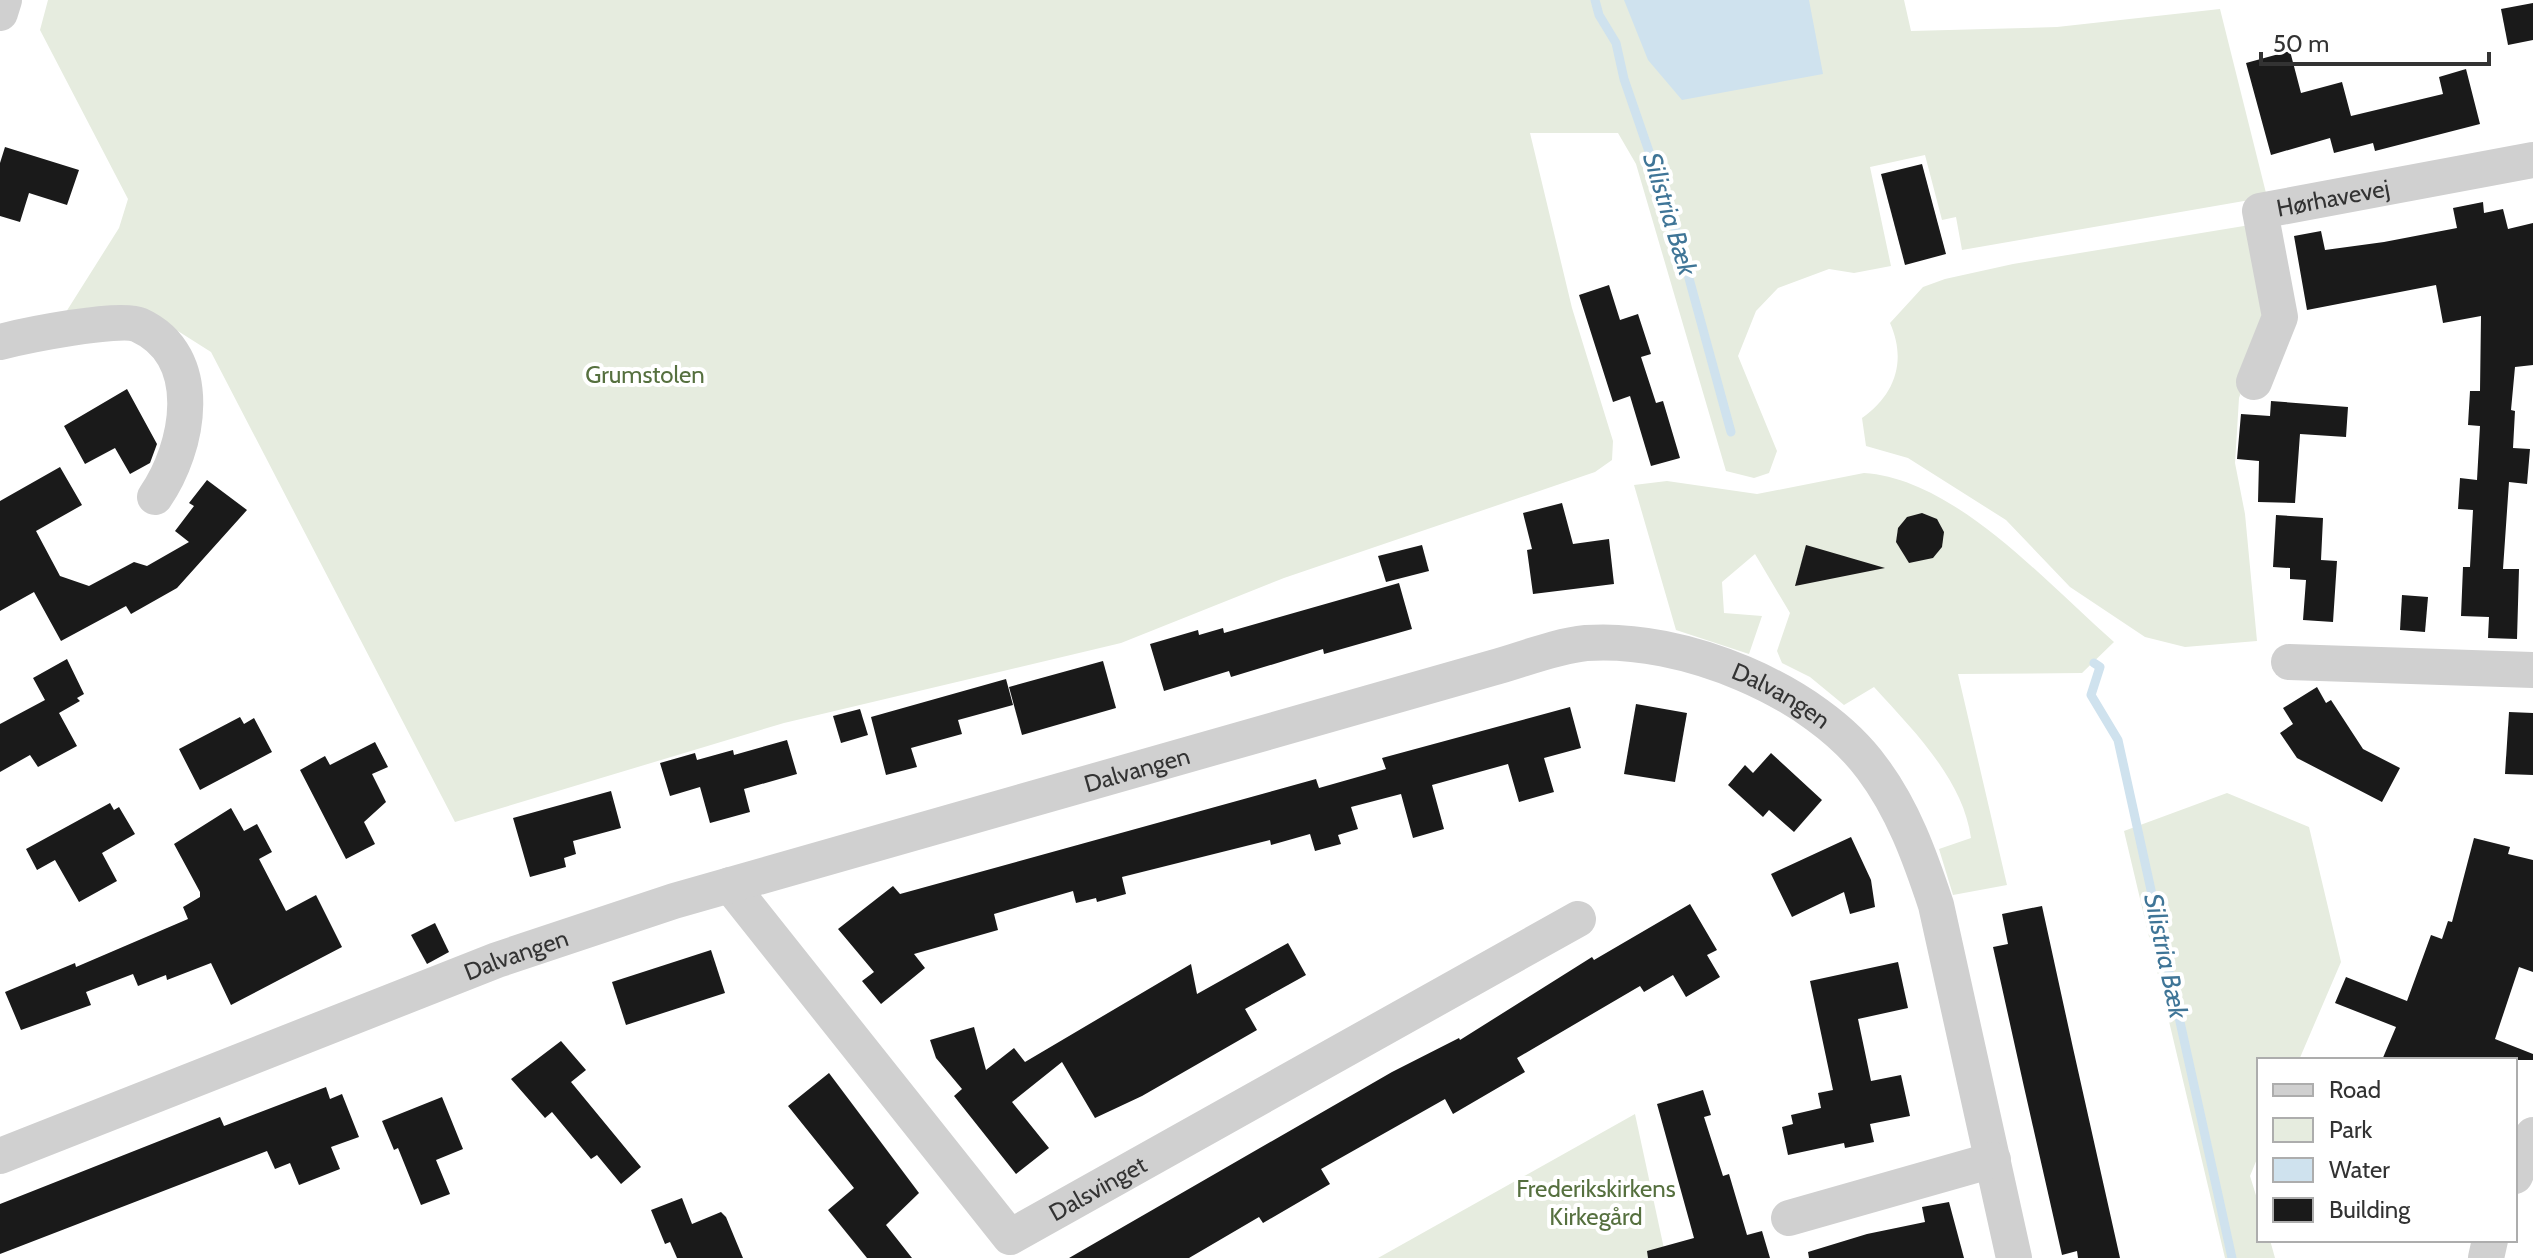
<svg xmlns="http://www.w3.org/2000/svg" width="2533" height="1258" viewBox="0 0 2533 1258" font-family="Cabin,sans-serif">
<rect width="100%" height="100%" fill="#fff"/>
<g fill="#e6ecdf">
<path d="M48,0H1904L1911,31L2057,27L2220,9L2267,197L1962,250L1956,217L1942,220L1925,155L1870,167L1891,266L1854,273L1829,269L1778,288L1756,311L1738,356L1777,451L1769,473L1754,478L1726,471L1636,164L1618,133H1530L1572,308L1613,441L1612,460L1595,472L1284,578L1121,643L784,723L455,822L211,352L151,314L61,320L119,228L128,199L40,30Z"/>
<path d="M2256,224L2268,316L2239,398L2235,463L2245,514L2257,641L2185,647L2145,637L2070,587L2006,520L1908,458L1866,446L1862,418C1895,395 1907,361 1890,323L1923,287L1945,279L2013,264Z"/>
<path d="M1864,473C1956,479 2046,583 2114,642L2082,673L1958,674L2007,885L1953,895L1939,849L1971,838C1963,779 1913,730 1874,687L1844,705L1810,677L1782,663L1777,651L1790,613L1755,554L1722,582L1724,613L1762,616L1749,654L1676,630L1634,485L1667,481L1757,494Z"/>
<path d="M2227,793L2309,827L2341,962L2299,1060H2259V1154L2250,1176L2259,1205V1240H2270L2275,1258H2225L2124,831Z"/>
<path d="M1635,1114L1666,1258H1378Z"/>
</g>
<path fill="#cfe2ee" d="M1624,0H1809L1823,74L1682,100L1648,60Z"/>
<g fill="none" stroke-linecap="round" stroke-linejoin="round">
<g stroke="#cfe2ee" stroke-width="9">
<path d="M1595,0L1599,15L1616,43L1624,79L1675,227L1731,432"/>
<path d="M2094,663L2100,667L2091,695L2118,740L2232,1258"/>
</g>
</g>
<g fill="#1a1a1a">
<path d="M2533,3V40L2508,45L2501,9Z"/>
<path d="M2290,51L2301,93L2342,82L2351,116L2443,94L2439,77L2466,69L2480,124L2375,151L2373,143L2334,153L2330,138L2271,155L2246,63Z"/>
<path d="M5,147L79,170L67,205L29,193L20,222L0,216V163Z"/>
<path d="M1922,164L1946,254L1905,265L1881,174Z"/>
<path d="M2483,202L2484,213L2503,209L2508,229L2533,223V365L2515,367L2511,410L2515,411L2513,448L2530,449L2527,484L2509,482L2503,569H2519L2517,639L2488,638L2489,617L2461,616L2463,567H2470L2473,510L2458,509L2460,478L2477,480L2480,426L2468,425L2470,391H2480L2481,316L2443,323L2436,285L2307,310L2294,236L2321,231L2325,250L2384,242L2457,228L2453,208Z"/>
<path d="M1609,285L1620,320L1638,314L1651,354L1641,357L1656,403L1663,401L1680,458L1651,466L1630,396L1613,402L1579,295Z"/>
<path d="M127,389L157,444L150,463L130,474L115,448L85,464L64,426Z"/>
<path d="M2271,401L2348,407L2346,437L2300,434L2295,503L2258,502L2259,461L2237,459L2241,414L2270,416Z"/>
<path d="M60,467L82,505L36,531L60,576L89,586L134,562L147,566L189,542L175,531L194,506L189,503L207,480L247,510L177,588L131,614L126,606L61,641L34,592L0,611V501Z"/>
<path d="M1562,503L1573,544L1609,539L1614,584L1533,594L1527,550L1532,549L1523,513Z"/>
<path d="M1922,513L1937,519L1944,532L1942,547L1933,558L1909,563L1896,542L1898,528L1907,517Z"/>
<path d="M2276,515L2323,518L2321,560L2337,561L2333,622L2303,620L2306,580L2290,579V568L2273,567Z"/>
<path d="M1422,545L1429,571L1386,582L1378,556Z"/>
<path d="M1806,545L1885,568L1795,586Z"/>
<path d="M1399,583L1412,629L1324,654L1323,649L1231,677L1229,671L1164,691L1150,644L1198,630L1199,635L1223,628L1224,633Z"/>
<path d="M2402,595L2428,597L2425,632L2400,630Z"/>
<path d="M67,659L84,694L77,698L80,701L59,713L77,746L38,767L30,755L0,772V724L45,700L33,678Z"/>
<path d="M1103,661L1116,708L1022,735L1009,687Z"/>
<path d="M1006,679L1013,705L958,720L962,734L911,748L917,767L886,775L871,717Z"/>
<path d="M2317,687L2326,703L2331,700L2363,749L2400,768L2382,802L2297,758L2280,733L2293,724L2283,708Z"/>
<path d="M1636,704L1687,713L1675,782L1624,774Z"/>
<path d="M1570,707L1581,748L1544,758L1554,792L1519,802L1508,764L1432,785L1444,829L1413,838L1401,794L1351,807L1358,829L1338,835L1341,844L1315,851L1310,834L1271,845L1270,840L1122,877L1126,894L1097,902L1096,898L1076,903L1073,891L994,914L998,930L914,954L925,968L881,1004L862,981L874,972L838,929L893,886L900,894L1316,779L1319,788L1386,769L1382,758Z"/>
<path d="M860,709L868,735L841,743L833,716Z"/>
<path d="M2509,712L2533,713V775L2505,774Z"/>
<path d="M240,717L244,724L254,718L272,752L200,790L179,749Z"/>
<path d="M787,740L797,774L744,789L750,812L710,823L700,787L670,796L660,763L695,753L697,760L733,750L734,755Z"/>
<path d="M375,742L388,767L372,774L386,802L364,822L375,844L346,859L300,770L325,756L330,765Z"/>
<path d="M1771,753L1822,800L1794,832L1769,810L1763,817L1728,785L1745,765L1753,773Z"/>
<path d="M611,791L621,828L573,841L576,854L564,858L566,867L530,877L513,818Z"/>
<path d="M110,803L114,810L119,807L135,834L102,853L117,881L79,902L55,860L37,870L26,849Z"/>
<path d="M231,808L244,831L257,824L272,852L259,859L286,911L316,895L342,947L231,1005L211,963L167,980L166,975L138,986L133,974L86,992L91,1005L21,1030L5,992L75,963L76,967L188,919L183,907L200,897V892L174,844Z"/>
<path d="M1851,837L1871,880L1875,907L1850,914L1844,892L1792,917L1771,874Z"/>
<path d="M2474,838L2510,847L2508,854L2533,860V972L2519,967L2495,1039L2533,1054V1060H2382L2396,1027L2335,1003L2346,977L2407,1001L2431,935L2442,939L2448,921L2452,922Z"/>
<path d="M1690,904L1717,950L1707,955L1720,977L1686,997L1673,975L1644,992L1640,986L1517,1058L1525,1072L1453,1114L1445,1099L1321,1169L1330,1184L1263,1223L1259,1217L1189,1258H1069L1392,1072L1459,1038L1460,1040L1592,957L1594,960Z"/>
<path d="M2042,906L2073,1048L2120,1258H2078L2077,1251L2062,1255L2024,1087L1993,947L2008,944L2002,914Z"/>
<path d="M435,923L449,952L427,964L411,935Z"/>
<path d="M1288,943L1306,975L1245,1009L1257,1030L1142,1096L1095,1118L1062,1062L1012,1102L1049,1148L1016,1174L954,1096L962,1089L936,1058L930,1040L974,1027L986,1070L1014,1048L1025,1062L1191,964L1197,994Z"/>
<path d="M711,950L725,993L626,1025L612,982Z"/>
<path d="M1898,962L1908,1008L1858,1019L1871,1081L1901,1075L1910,1116L1870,1124L1874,1142L1845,1148L1844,1143L1788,1155L1782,1127L1793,1124L1791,1115L1821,1108L1818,1093L1833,1090L1810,981Z"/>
<path d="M561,1041L586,1070L571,1082L641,1167L621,1184L597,1155L591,1159L552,1112L545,1118L511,1079Z"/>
<path d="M829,1073L919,1193L886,1225L912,1258H867L828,1210L854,1188L788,1106Z"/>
<path d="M326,1087L330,1099L342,1094L359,1137L331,1147L340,1169L299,1185L290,1163L275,1169L267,1151L0,1254V1204L220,1117L224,1126Z"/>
<path d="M1703,1090L1711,1115L1704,1117L1723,1176L1729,1174L1747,1235L1762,1231L1770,1258H1648L1647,1251L1694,1238L1657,1104Z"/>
<path d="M442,1097L463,1149L436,1160L450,1194L421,1205L398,1148L394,1150L382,1121Z"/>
<path d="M682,1198L692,1224L721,1212L726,1217L743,1258H677L670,1242L665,1244L651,1210Z"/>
<path d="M1949,1202L1964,1258H1809L1808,1252L1867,1234L1925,1222L1922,1207Z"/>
</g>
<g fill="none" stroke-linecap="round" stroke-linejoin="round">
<g stroke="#d0d0d0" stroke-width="36">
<path d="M0,13L4,0"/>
<path d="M0,342C23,336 120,316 139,325C207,356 189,448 155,497"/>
<path id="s1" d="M2254,382L2280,317L2260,211L2533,160"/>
<path d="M2289,662L2533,670"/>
<path id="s2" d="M730,885L1010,1237L1578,919"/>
<path id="s3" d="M0,1156L497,960L674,901L1492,668C1522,660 1555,646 1586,643C1682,636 1815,690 1872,768C1903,809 1920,857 1936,905L2014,1258"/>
<path d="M2515,1176L2533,1135"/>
<path d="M1789,1218L1993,1160"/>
<path d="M2486,1258L2490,1240"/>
</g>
</g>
<g text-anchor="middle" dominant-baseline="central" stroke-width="8" stroke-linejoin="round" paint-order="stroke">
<g font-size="24" fill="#333" stroke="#fff">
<text stroke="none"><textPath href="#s1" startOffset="252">Hørhavevej</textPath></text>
<text stroke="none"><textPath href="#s3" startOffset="1874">Dalvangen</textPath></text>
<text stroke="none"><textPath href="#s3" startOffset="1202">Dalvangen</textPath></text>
<text stroke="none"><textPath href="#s3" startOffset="554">Dalvangen</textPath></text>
<text stroke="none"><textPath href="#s2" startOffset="550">Dalsvinget</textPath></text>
</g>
<g font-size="24" fill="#56703f" stroke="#fff">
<text x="645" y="374">Grumstolen</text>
<text x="1596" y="1188">Frederikskirkens<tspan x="1596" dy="28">Kirkegård</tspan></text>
</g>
<g font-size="26" font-style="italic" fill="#3f7597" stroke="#fff">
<text transform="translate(1670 214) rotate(73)">Silistria Bæk</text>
<text transform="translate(2166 956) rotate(78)">Silistria Bæk</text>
</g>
</g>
<rect x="2257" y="1058" width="260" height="184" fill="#ffffff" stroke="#adadad" stroke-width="2"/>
<rect x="2273" y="1084" width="40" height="12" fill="#d0d0d0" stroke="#adadad" stroke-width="2"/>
<text x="2329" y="1098" font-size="24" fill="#333333">Road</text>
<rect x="2273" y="1118" width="40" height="24" fill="#e6ecdf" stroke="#adadad" stroke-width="2"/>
<text x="2329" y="1138" font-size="24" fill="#333333">Park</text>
<rect x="2273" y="1158" width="40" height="24" fill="#cfe2ee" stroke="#adadad" stroke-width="2"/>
<text x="2329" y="1178" font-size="24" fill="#333333">Water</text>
<rect x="2273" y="1198" width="40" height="24" fill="#1a1a1a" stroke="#adadad" stroke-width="2"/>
<text x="2329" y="1218" font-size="24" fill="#333333">Building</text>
<path d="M2261 52v12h228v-12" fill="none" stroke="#333333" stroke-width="4"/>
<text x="2273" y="52" font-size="24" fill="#333333" stroke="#ffffff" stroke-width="6" paint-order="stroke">50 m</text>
</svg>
